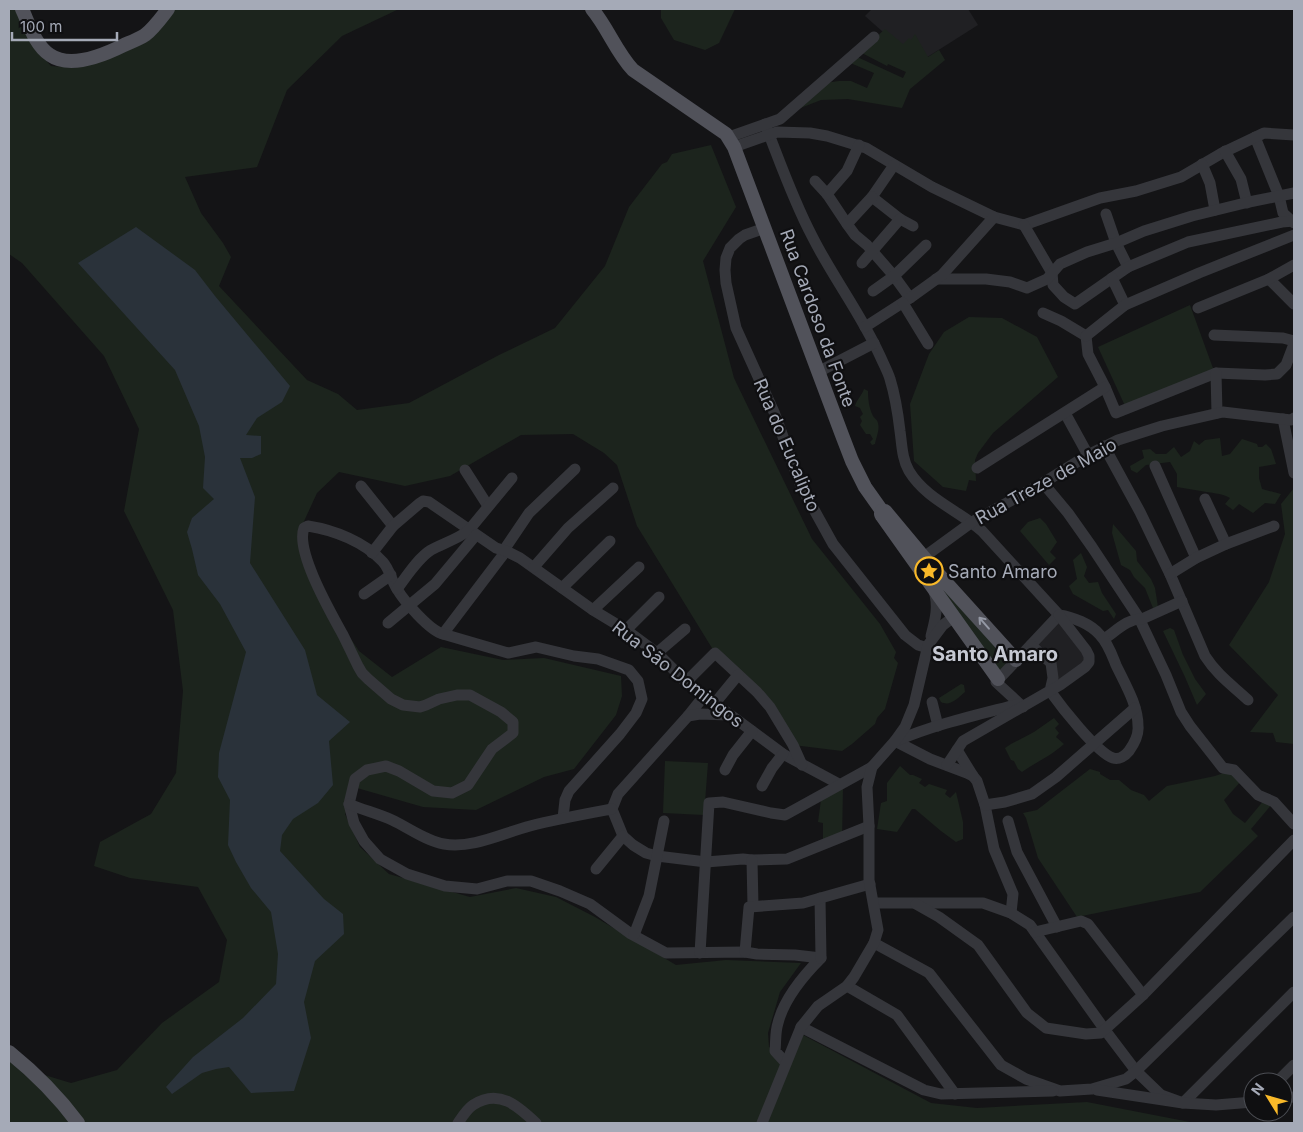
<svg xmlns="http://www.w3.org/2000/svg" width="1303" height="1132" viewBox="0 0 1303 1132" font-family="Inter,sans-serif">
<rect width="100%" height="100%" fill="#141416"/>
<g fill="#202023">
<path d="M872,9H968L978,25L918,63L865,16Z"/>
<path d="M1060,622L1087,661L1060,683L1035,643Z"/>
</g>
<g fill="#1c241d">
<path d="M9,9H16L33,46L51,66L75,68L119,53L174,9H399L342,36L287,90L257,167L185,177L201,213L223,243L231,257L219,286L307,380L338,394L357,410L409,403L499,355L555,328L605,266L629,207L662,164L667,162L672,154L711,145L736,207L703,261L734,378L812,539L880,624L896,652L894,658L898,663L885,709L877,718L875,724L852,744L842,751L793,745L770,707L715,653L637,526L617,465L604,453L573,434L521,435L450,476L405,486L339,472L317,493L300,530L318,590L359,651L392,677L441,647L503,660L544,658L621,676L622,696L616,715L574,769L544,777L476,810L423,807L357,788L345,814L360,847L389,874L470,897L516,888L556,897L595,917L676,965L726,960L801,963L780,992L768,1033L769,1047L794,1057L803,1035L931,1103L977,1108L1087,1102L1195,1123H9V1060L18,1067L71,1083L117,1070L162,1023L219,982L227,940L198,887L130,878L94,866L100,842L151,814L176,773L183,691L173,610L124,511L139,429L104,356L22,263L9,254Z"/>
<path d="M661,9H735L719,43L705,50L674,40L661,18Z"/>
<path d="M885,29L903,44L909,38L911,40L915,34L928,57L939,50L945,60L910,89L902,108L848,99L821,100L798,109L825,83L839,81H851L867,88L874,73L848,62L855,56L903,78L906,72L888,64L887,66L860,52Z"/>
<path d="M1190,305L1214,371L1126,408L1098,347Z"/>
<path d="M969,317L1002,318L1037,337L1058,377L993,433L978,453L975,460L976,481L969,480L966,491L943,487L914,461L910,404L929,354L944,332Z"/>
<path d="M864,389L868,391C868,399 869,408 873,416C875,419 877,419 878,423C880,430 876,437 875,444L872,445L870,442L873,439L870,434H866L860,425L862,421L860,417L863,414L860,408L855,406C857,399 862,395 864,389Z"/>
<path d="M1220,438L1222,456L1230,454L1242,439L1257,444L1258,447H1262L1266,444L1271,449L1276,464L1259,467V478L1262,489L1281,494L1275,504L1265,503L1253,513L1239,504L1233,510L1225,504L1230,498C1221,493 1211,493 1201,491C1193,490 1185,488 1177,487V474L1170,462L1146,465L1137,473L1131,470L1130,466L1144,458L1142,450L1150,449L1156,454H1166L1174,447L1181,457L1190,451L1194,441L1199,445L1205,440Z"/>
<path d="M1294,488V744L1276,742L1273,733L1250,732L1278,695L1229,645L1269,582L1285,534L1281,504Z"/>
<path d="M1040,518L1046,524L1057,542L1050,552L1056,558L1049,565L1020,531L1028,522Z"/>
<path d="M1113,524L1136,551L1137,561L1151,579L1155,588L1158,607L1153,608L1145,588L1134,577L1130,570L1121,565L1112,533Z"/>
<path d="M1081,553L1087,567L1084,576L1089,583L1098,582L1102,593L1116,614L1114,619L1108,610L1103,611L1073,594L1069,586L1077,579L1073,560Z"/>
<path d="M925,569L1011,659L1001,672Z"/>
<path d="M1170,628L1174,630L1183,655L1195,679L1206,694L1197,705L1185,677L1163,631Z"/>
<path d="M961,684L964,685L965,692C958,698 950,707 941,702L939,698Z"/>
<path d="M1054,718L1059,724L1055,728L1059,733L1056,737L1064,744C1051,756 1036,762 1022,772L1018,769L1014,761L1011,760L1005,748L1011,744L1034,732Z"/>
<path d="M665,761L708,763L704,815L663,813Z"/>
<path d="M900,766L910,775H913L922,779L919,783L925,787L929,784L947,790L945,794L950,798L956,792L963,822V839L956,842L941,831L915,809H912L897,832L877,829L881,803L887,801V783Z"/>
<path d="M1090,769L1100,772V774L1110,780H1119L1131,790L1144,795L1149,801L1167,786L1215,776L1233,770L1242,780L1224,800L1233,814L1245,823L1265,799L1272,804L1251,829L1258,836L1200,892L1077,917L1038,858L1026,818L1023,813L1037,810Z"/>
<path d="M843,788L842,840L823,842V823L818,822L821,800Z"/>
</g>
<path fill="#2a323a" d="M136,227L195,270L215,296L290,386L282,402L257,418L246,435L261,436V454L252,458H240L255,497L250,563L305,650L317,695L350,722L329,741L333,785L318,803L293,819L282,835L280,851L324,899L343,914L344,934L315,961L304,1002L311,1038L294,1091L251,1093L229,1067L216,1069L202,1073L172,1094L166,1087L193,1057L243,1018L276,984L278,954L271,912L251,888L236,862L228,845L230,800L218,777L219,753L246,652L220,604L198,575L192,549L187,532L192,518L214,499L203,488L205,457L199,426L175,370L78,263Z"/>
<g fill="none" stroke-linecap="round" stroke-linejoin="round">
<g stroke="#35363b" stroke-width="11">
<path d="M765,124C780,162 793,200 812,236C833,278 862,315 881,358C884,365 888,372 890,379C895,395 898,414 900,431C902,445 902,459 909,471C926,499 958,510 982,531L1059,615L996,682L1023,707"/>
<path d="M729,137L780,119L874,37"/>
<path d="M1255,137L1279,196L1283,213L1294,223"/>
<path d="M734,147L777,132L810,133L827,136L866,148L932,187L994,217L1024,225L1100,198L1136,191L1181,177L1222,153L1264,133L1294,135"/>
<path d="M1225,151L1241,179L1247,203"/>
<path d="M1202,164L1210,183L1215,210"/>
<path d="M894,165L872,197L900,219L913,226"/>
<path d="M815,181L827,194L847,224L855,235L867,245L894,276L910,298L865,327"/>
<path d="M827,194L847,171L859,145"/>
<path d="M1106,214L1116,243L1128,267"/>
<path d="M847,224L872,197"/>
<path d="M1024,225L1052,273L1053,285L1064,297L1075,304L1128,267L1188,242L1282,222L1294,221"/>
<path d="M765,228L745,235L739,239L730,248L726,258L725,270L726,283L736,328L774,412L801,486L833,544L905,635L918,645L928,648"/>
<path d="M862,263L900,219"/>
<path d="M1112,278L1125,305"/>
<path d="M936,279H986L1010,282L1027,288L1047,279L1060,264L1087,252L1116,243L1144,231L1192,216L1249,202L1294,193"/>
<path d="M1269,279L1294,304"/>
<path d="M873,291L894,276L926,245"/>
<path d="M910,298L942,275L994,217"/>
<path d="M903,303L928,344"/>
<path d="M1198,308L1269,279L1294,265"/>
<path d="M1043,313L1061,321L1086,336"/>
<path d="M1214,335L1283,338L1294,341"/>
<path d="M1086,336L1088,354L1105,387L1116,413L1216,373L1265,375L1277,374L1286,365L1294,344"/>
<path d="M1086,336L1125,305L1199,273L1294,235"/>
<path d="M818,372L874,343"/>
<path d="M1216,373L1217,413"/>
<path d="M1065,413L1088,455"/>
<path d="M1283,419L1294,473"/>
<path d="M1104,446L1140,512L1170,574L1205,656C1218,676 1232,685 1248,700"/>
<path d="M1155,466L1196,558"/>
<path d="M977,468L1105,387"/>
<path d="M465,470L488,506"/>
<path d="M1043,483L1068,513L1092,547L1139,618L1166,675L1181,712L1190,726L1223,768L1234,770L1258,795L1274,802L1294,824"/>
<path d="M361,486L393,526"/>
<path d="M1205,499L1226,544"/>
<path d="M504,550L529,513L575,469"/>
<path d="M506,551L443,634C430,631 404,601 397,589C391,580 390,570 383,562C365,542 334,530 308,526L304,528C295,551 331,613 343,635C348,645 353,656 358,666L362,673L368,679L391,699L403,705L420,707L426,705L439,699L457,695H470L501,712L513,722V733L492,749L468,785L452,793L433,791L399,771L386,766L367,770L355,779L349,804L354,823L364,841L380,859L407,874L445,886L477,889L507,881H531L560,891L590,904L631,934L666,953L745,952L757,954L795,955L821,958C804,975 784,999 778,1023C775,1032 776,1042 775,1051L786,1063"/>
<path d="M372,553L393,526L420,503L423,501L429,502L496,548L506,551L520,558L593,610L626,630L657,653L686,682L783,754L839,784"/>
<path d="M924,557L972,522L1043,483L1088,455L1118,440L1162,426L1223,412L1291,420L1294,418"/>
<path d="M534,567L568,528L613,488"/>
<path d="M1170,574L1196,558L1226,544L1274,526"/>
<path d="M562,588L610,541"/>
<path d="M397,589C406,577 418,558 431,550C442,544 460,538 469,530L512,478"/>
<path d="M364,594L391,575"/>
<path d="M593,610L639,567"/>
<path d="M388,623L435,584L476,535"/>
<path d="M626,630L659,597"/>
<path d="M443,634L508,653L536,647L574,656L598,659L629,670L638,681L642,699L636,713L620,734L569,791L565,800L563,818"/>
<path d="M931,636C935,620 939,607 934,591"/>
<path d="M1104,639C1115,632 1128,618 1142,619L1182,601"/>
<path d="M1031,645L1051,663L1053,678L1050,691C1060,705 1097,753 1113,758C1119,760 1125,756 1129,751C1134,744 1139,735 1138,726C1138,705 1125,684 1116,665C1112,655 1108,643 1100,635C1091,624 1073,617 1059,615"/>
<path d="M657,653L685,629"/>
<path d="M686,682L715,653L757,692L770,707L793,745L802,765"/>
<path d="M704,696L688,716L618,794L612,809L623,836L633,845L646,853L657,856L706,862L743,859L752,860L787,859L869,826"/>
<path d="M932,702L938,726"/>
<path d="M715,703L738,675"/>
<path d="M688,716L700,714L728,715"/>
<path d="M895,741L930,759L967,773L973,776L977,781L985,805L994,849L1013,894L1011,913"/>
<path d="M896,741C936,724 977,715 1019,704"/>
<path d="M957,750L973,776"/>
<path d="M947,765L963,741L1060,685L1085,667L1089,662V656L1086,650L1059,615"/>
<path d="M725,770L733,755L752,731"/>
<path d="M762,786L772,768L783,754"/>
<path d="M349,804C363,810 379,814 392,820C409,828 426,841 444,844C472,849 503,833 530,826C557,819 585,814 612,809"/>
<path d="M985,805L1005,802L1032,794L1056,777L1135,708"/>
<path d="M1008,821L1017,852L1057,927"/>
<path d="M752,860L753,906"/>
<path d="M596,869L623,836"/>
<path d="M820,898L821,958"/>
<path d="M874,903H983L1011,913L1030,925L1105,1030L1136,1071L1161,1095L1183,1103L1294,992"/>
<path d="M916,904L939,917L978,945L1027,1013L1046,1028L1086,1034L1101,1033L1143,995L1294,840"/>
<path d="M1035,932L1081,921L1088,924L1143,995"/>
<path d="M634,935L649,896L664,821"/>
<path d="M874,943L929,973L1001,1065L1026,1079L1060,1091L1092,1089L1126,1079L1136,1071L1294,917"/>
<path d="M745,952L749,907L803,903L870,884"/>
<path d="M700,953L709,803L723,802L771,813L785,815L872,767"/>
<path d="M847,986L897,1015L955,1094"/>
<path d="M801,1027L924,1090L941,1094L1053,1091"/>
<path d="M1277,1082L1294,1065"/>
<path d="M1097,1090L1183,1103L1216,1105L1253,1102"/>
<path d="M1283,1098L1294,1097"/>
<path d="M458,1123C462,1117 467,1109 473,1105C499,1088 518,1106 536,1123"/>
<path d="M762,1123L801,1027L818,1006L847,986L854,977L874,943L878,930L869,880V826L867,787L872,767L895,741L905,727L914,705L928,645L943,625L951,619L957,620"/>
</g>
<g stroke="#51525a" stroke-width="14">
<path d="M22,9C29,24 35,45 50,55C70,69 104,55 124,45C131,42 139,39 145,35C154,28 161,18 168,9"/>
<path d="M592,9C608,28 616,52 633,70L726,134L734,147L842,435L852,461L865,487L882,511"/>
<path d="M998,679L882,516L881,514L882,511H885L886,512L931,566L1016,660"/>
<path d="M9,1052C35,1073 58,1096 78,1123"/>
</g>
</g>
<defs><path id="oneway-shaft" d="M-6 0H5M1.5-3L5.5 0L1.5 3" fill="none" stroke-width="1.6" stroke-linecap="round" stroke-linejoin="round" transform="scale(1.25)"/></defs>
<use stroke="#9498a4" href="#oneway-shaft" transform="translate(984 623) rotate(-131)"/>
<defs>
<g id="sight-ring" transform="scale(1.4375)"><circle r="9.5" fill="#0f0f11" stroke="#f9b929" stroke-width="1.5"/><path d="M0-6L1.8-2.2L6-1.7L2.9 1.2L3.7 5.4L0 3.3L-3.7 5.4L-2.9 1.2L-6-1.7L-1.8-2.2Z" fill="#f9b929"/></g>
</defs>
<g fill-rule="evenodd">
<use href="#sight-ring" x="929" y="571"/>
</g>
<g text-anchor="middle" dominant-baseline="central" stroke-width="4.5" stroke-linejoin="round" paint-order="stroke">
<g font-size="18" fill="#a5aab7" stroke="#0f0f11">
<text transform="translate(818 318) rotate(70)">Rua Cardoso da Fonte</text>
<text transform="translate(787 445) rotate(67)">Rua do Eucalipto</text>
<text transform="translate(1046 481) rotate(-29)">Rua Treze de Maio</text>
<text transform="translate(678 674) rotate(38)">Rua São Domingos</text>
</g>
<g font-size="18" fill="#a5aab7" stroke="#0f0f11" text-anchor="start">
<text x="948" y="571">Santo Amaro</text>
</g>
<g font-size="20" font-weight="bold" fill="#c6c9d3" stroke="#0f0f11">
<text x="995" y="654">Santo Amaro</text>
</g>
</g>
<rect width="1303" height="1132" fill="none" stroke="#a5aab7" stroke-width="20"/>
<g transform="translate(1268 1097) rotate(307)"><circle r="24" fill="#0f0f11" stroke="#4b4d53"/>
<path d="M0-4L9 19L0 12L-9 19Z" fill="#f9b929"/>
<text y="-8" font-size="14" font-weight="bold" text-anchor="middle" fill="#a5aab7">N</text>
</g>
<path d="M12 32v8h105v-8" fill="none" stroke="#a5aab7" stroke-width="2.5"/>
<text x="20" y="32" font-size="15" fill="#a5aab7" stroke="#0f0f11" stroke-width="4" paint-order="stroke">100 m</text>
</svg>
